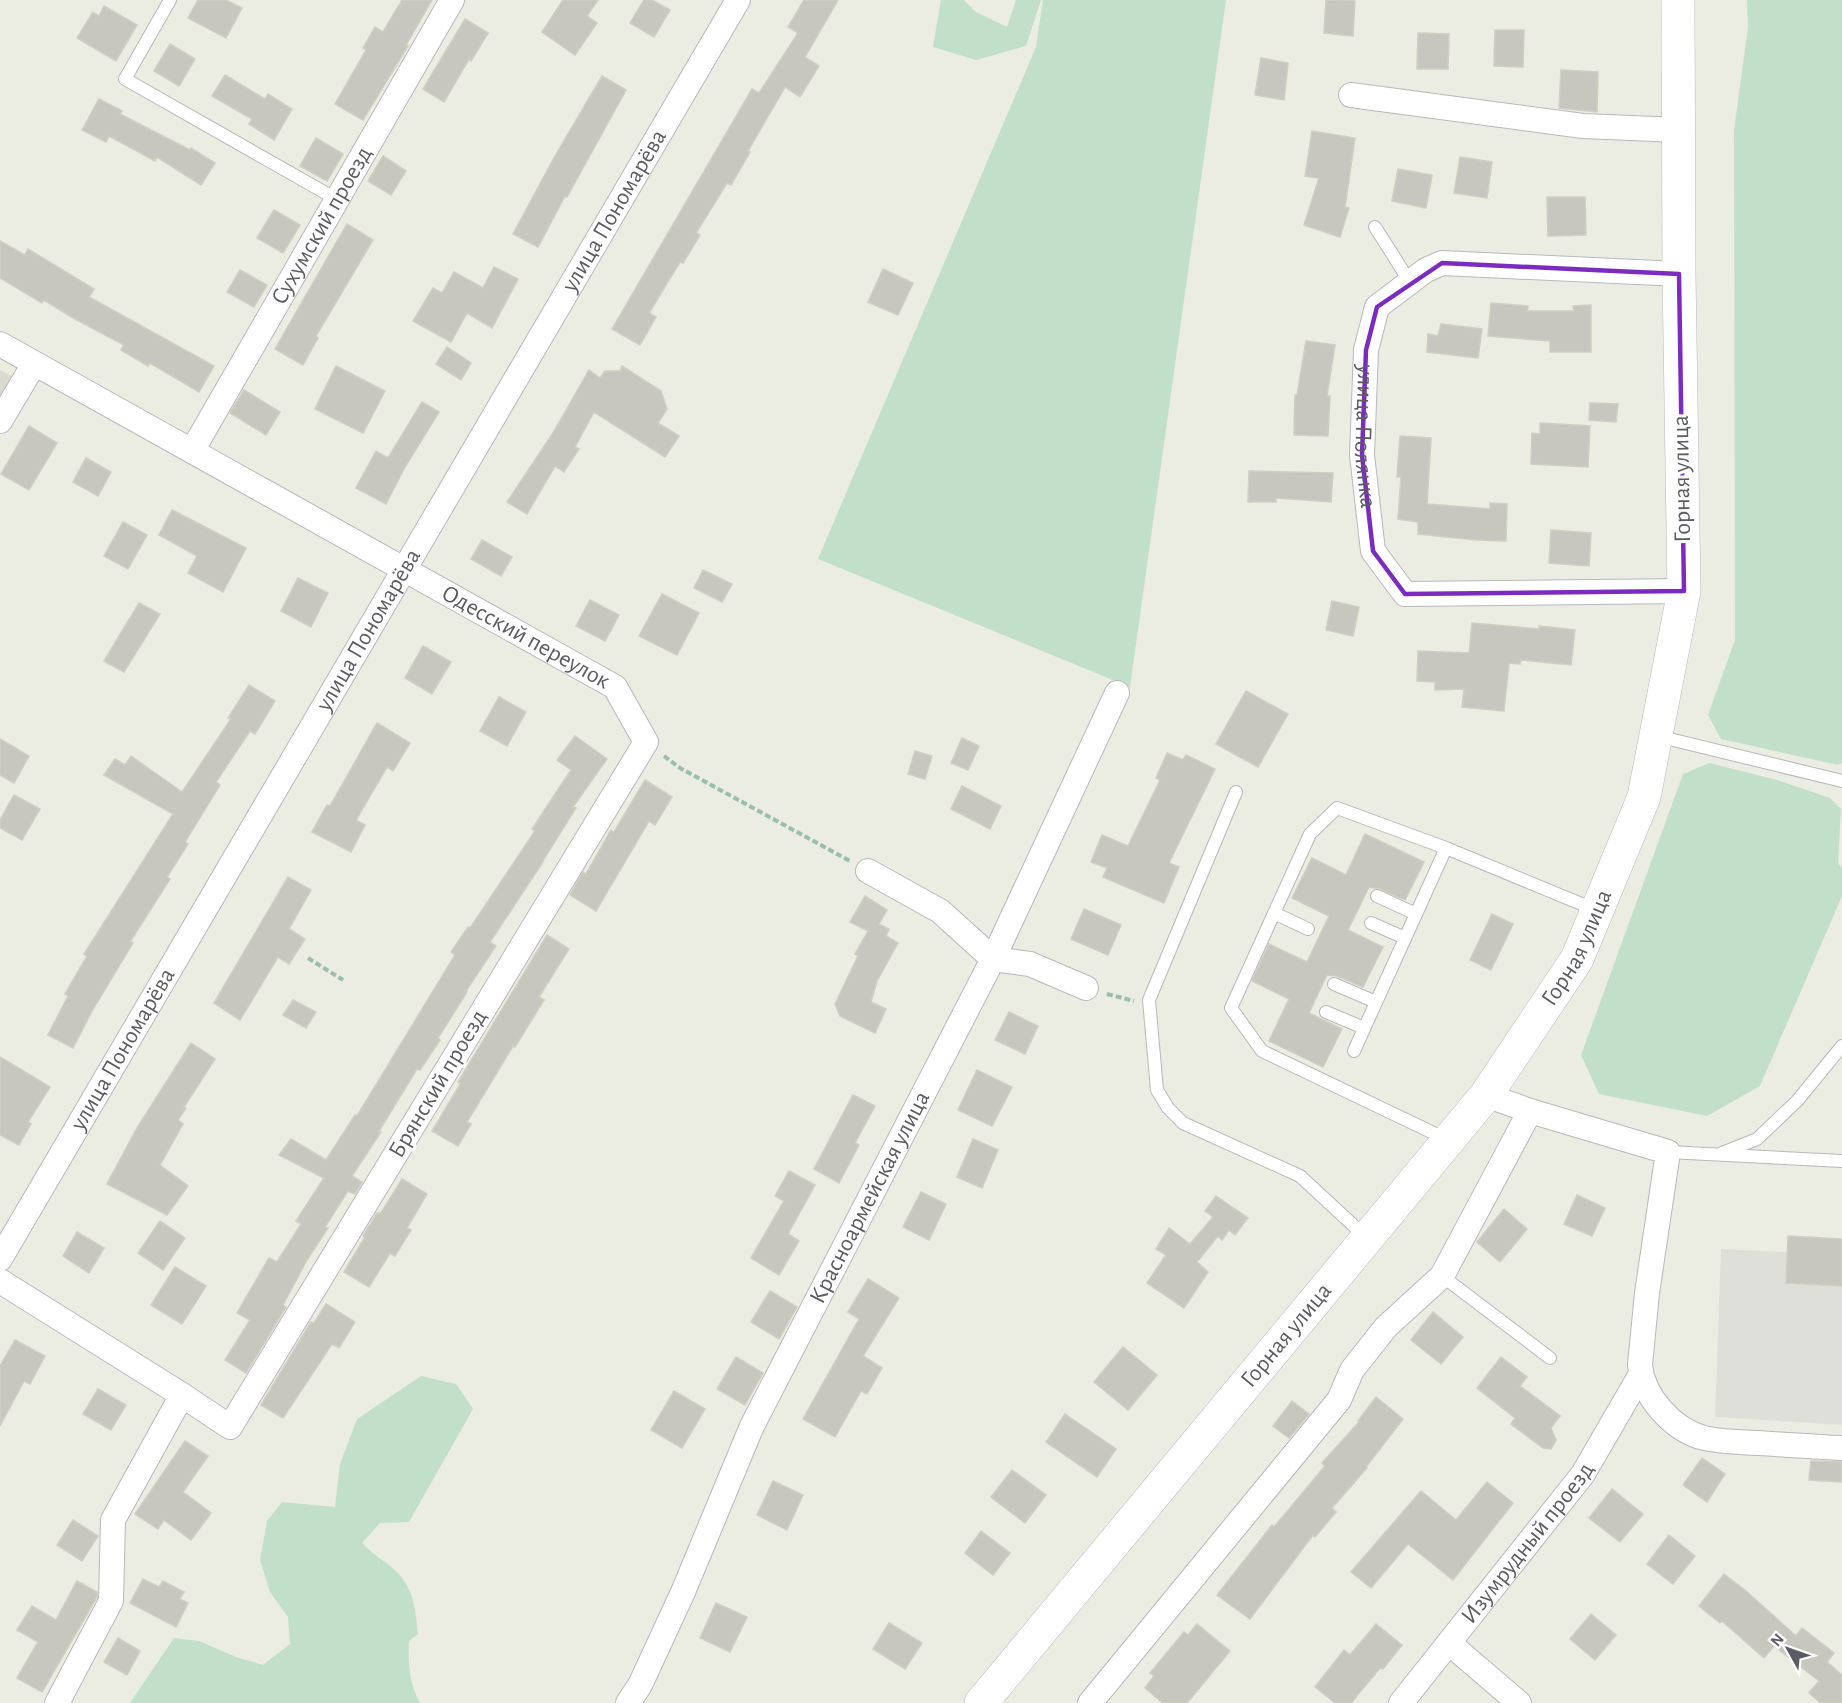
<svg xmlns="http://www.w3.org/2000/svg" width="1842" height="1703" viewBox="0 0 1842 1703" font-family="'Alegreya Sans',sans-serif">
<rect width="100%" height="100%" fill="#ebece2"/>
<path fill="#dfdfda" d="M1788,1236L1842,1239V1425L1715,1417L1721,1249L1787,1252Z"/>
<path fill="#dbdbd1" d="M0,370L13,377L0,399Z"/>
<g fill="#c2e0c9">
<path d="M941,0H964L976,12L1007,27L1016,0H1041L1026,46L976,60L933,47Z"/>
<path d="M1043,0H1226L1130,687L818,559L1036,47Z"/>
<path d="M1747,0H1842V763L1838,765L1721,739L1708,715L1735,640L1734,130L1748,27Z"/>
<path d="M1709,763L1777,780L1830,798L1841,809L1838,863L1842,868V896L1760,1086L1707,1116L1599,1094L1581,1055L1683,774Z"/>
<path d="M421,1376L456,1384L473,1409L409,1522L380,1523L362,1543C373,1555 387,1562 398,1573C414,1590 416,1612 418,1634L409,1641C408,1664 409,1683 420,1703H130L174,1638L199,1641L236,1657L263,1665L290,1644L288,1617L270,1592L260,1560L267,1521L282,1502L335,1507L340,1464L357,1419Z"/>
</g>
<g fill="#c7c6bf" stroke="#cfcec2" stroke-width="1.5">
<path d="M198,0H226L242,8L226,38L188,18Z"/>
<path d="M402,0H432L406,45L408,46L363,120L335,104L366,50L363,48L375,27L383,32Z"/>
<path d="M563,0H598L587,16L597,23L575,55L542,32Z"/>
<path d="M644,0H652L670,10L654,37L630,23Z"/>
<path d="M804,0H838L805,57L819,66L800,97L785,87L748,151L750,152L731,185L727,183L696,233L700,235L683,263L680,262L649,313L656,317L640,345L612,329L752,89L759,93L798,33L788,27Z"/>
<path d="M1326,0L1355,1L1353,36L1324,33Z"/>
<path d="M104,6L137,25L116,61L77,38L93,12L99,16Z"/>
<path d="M465,19L488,33L471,61L469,59L444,102L423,89Z"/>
<path d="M1495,30H1524L1523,67L1494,66Z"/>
<path d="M1418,33L1449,34L1448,69H1417Z"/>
<path d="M170,44L195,59L179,86L154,71Z"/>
<path d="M1261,58L1288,63L1284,100L1255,95Z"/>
<path d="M1561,70L1598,72L1597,112L1559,108Z"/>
<path d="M225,75L265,99L268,94L292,109L274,140L249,124L252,119L212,96Z"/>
<path d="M602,76L626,90L567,197L565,196L538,247L513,234L555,156Z"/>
<path d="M99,99L122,111L120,114L190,150L191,148L215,163L201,185L157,157L155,161L109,136L106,142L82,130Z"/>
<path d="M1312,131L1355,138L1345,207L1349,208L1340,237L1304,225L1319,178L1305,176Z"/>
<path d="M316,138L343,154L327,181L300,166Z"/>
<path d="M383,156L406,171L391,195L368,181Z"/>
<path d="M1460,157L1492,162L1487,198L1454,193Z"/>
<path d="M1398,169L1432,175L1426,208L1392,201Z"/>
<path d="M1547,197H1585L1586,235L1548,236Z"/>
<path d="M274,210L300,225L283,253L257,238Z"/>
<path d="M347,224L373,240L316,336L318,338L303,365L275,349Z"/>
<path d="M0,241L25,255L28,249L94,289L89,297L214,366L199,392L150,363L148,366L121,350L124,345L75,319L44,300L42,303L0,278Z"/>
<path d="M494,267L518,279L492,328L467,313L451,342L413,321L433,288L442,293L454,272L483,288Z"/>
<path d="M883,269L913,283L898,315L868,302Z"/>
<path d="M240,270L267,285L254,307L227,292Z"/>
<path d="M1491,303L1528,306L1527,311H1574L1573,306L1591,305V352H1550V341L1488,336Z"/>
<path d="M1441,324L1482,329L1478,358L1427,352L1428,334L1438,336Z"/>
<path d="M1306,341L1335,345L1327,396H1330L1328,436L1294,435L1295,395H1297Z"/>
<path d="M447,347L471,363L461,380L436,364Z"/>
<path d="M336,366L385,391L363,433L315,409Z"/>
<path d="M622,366L661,391L667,409L658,423L679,436L665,457L594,412L575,447L579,449L564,472L555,466L527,514L507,502L553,433L589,370L600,378L605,371H620Z"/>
<path d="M244,390L280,412L266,435L230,413Z"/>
<path d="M422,402L439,412L405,467L386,504L356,488L376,451L388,458Z"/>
<path d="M1590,403L1618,404L1616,422L1589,420Z"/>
<path d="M1540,423L1590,426L1588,467L1531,464L1532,433L1540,434Z"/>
<path d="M29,426L57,443L29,490L1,474Z"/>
<path d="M1400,436L1431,438L1427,504L1490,509V503L1507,504L1506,541L1476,540L1418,534V522L1398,519L1401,477H1397Z"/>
<path d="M86,458L111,472L98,496L73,482Z"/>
<path d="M1249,471L1333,473L1331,502L1276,498V502H1248Z"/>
<path d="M172,510L246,548L223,592L188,573L197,556L159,535Z"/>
<path d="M123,522L147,535L128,569L104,556Z"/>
<path d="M1551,530L1591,533L1589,566L1549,563Z"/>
<path d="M482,540L512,557L501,576L471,559Z"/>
<path d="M703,570L732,584L722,602L694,588Z"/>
<path d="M298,578L328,593L311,627L281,611Z"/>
<path d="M662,594L699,613L677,655L639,636Z"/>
<path d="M590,600L619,615L605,641L576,626Z"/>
<path d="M1332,601L1359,607L1353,636L1326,630Z"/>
<path d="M139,603L160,614L124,672L104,661Z"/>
<path d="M1472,623L1539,629V626L1575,630L1571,665L1521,660L1520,664L1509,663L1504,711L1462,707L1464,689L1435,690V682L1417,681L1418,651L1469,653Z"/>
<path d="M423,646L451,662L432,694L405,678Z"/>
<path d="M249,685L275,701L255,734L250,731L216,782L220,785L185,842L188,844L167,877L170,879L130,942L133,943L92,1011L73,1048L48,1035L68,996L65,994L87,956L84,954L173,814L104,775L115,759L125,765L131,756L182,792L231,719L228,718Z"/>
<path d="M1246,691L1288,714L1258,767L1216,744Z"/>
<path d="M499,697L526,712L507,746L480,731Z"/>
<path d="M377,723L410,743L393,771L387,767L356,820L365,825L351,852L312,832L327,805L330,806Z"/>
<path d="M575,736L607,759L573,807L576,808L542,862H543L490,942L496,946L466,991L467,992L438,1038L440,1040L420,1070L417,1069L379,1131L381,1132L352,1176L362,1182L355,1194L348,1191L325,1227L328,1228L307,1260L283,1305L286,1307L246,1373L225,1360L250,1320L237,1313L269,1258L277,1262L301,1224L296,1221L324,1178L279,1155L291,1139L326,1160L355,1115L357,1116L455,955L451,952L468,927L470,928L535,831L532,829L571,770L557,760Z"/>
<path d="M962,738L979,746L968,770L951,763Z"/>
<path d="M0,739L29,756L14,783L0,775Z"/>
<path d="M915,751L932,756L925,779L908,774Z"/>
<path d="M1167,753L1183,760L1186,755L1215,769L1169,863L1179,867L1164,903L1103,877L1107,868L1091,862L1102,835L1128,846L1160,780L1156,778Z"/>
<path d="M645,780L672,797L655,825L649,821L596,911L570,895L583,872L586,874L611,830L614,832Z"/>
<path d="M962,786L1001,806L990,829L951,809Z"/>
<path d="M14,795L40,809L22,840L0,828V820Z"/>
<path d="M1365,834L1424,862L1405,900L1380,889L1369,887L1348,930L1383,947L1363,987L1337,976L1327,975L1309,1013L1342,1029L1323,1067L1269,1041L1289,999L1252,981L1269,944L1307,962L1329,916L1292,898L1312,858L1346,875Z"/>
<path d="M288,877L311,890L289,929L305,939L289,964L278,957L240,1020L214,1003Z"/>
<path d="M865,896L887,910L879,924L889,929L886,936L898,943L877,981L871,1002L886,1009L875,1033L840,1016L835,1004L858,956L855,954L868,931L850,922Z"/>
<path d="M1084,909L1121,925L1108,955L1071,939Z"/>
<path d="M1492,914L1513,924L1491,970L1470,960Z"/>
<path d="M547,935L569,949L539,997L544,1000L515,1047L513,1046L467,1122L471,1124L458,1146L432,1131L461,1083L458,1082Z"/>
<path d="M293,1000L316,1012L306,1028L283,1015Z"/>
<path d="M1009,1012L1038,1026L1025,1054L995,1040Z"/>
<path d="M191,1043L215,1059L184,1107L186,1108L178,1120L183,1124L160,1165L188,1186L167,1215L107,1184L137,1128Z"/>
<path d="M0,1057L50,1087L28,1122L31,1124L19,1145L0,1135Z"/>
<path d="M977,1070L1012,1087L992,1126L958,1110Z"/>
<path d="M853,1095L875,1106L855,1143L859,1145L839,1183L814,1169Z"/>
<path d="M973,1139L998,1150L982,1188L957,1177Z"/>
<path d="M789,1171L815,1185L788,1234L799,1241L779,1275L751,1258L784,1201L775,1196Z"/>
<path d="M402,1179L427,1194L407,1228L411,1230L395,1256L390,1253L369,1287L344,1272L365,1237L363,1236L377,1213H381Z"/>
<path d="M921,1192L946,1204L929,1240L903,1227Z"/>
<path d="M1577,1195L1605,1208L1592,1236L1564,1224Z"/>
<path d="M1216,1196L1248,1218L1235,1235L1229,1230L1222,1240L1218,1236L1197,1262L1208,1272L1184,1308L1147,1283L1166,1255L1156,1249L1169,1228L1190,1244L1213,1217L1205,1211Z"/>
<path d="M1504,1209L1527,1229L1500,1262L1477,1242Z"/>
<path d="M160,1221L185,1238L163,1270L138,1253Z"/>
<path d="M77,1232L104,1248L89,1273L63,1256Z"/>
<path d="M1788,1236L1842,1239V1286L1786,1283Z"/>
<path d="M175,1267L206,1286L182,1324L151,1305Z"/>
<path d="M868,1279L899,1298L863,1356L882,1368L867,1394L861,1391L835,1437L803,1419L859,1319L848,1312Z"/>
<path d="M770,1291L797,1307L779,1339L751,1322Z"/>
<path d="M326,1304L355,1322L339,1348L332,1344L283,1418L261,1405L311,1322L314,1323Z"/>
<path d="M1433,1312L1463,1337L1441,1364L1411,1340Z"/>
<path d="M15,1340L45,1356L30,1384L24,1381L0,1426V1366Z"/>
<path d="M1123,1347L1157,1375L1128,1410L1094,1382Z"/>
<path d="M736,1357L763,1373L745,1405L717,1389Z"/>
<path d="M1501,1357L1527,1377L1520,1386L1560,1416L1551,1428L1556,1440L1551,1449L1543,1448L1511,1424L1515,1418L1477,1388Z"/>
<path d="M98,1389L126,1405L111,1430L83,1414Z"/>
<path d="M674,1391L705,1409L682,1448L651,1430Z"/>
<path d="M1376,1397L1403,1419L1366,1467L1367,1468L1332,1508L1336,1512L1315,1537L1313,1535L1250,1619L1217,1595L1272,1525L1274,1527L1325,1466L1322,1463L1359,1422L1358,1421Z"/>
<path d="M1292,1401L1309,1414L1289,1438L1273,1426Z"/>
<path d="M1065,1414L1116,1449L1097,1477L1046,1442Z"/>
<path d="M185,1441L208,1456L183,1492L211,1513L191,1540L164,1520L158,1529L135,1514Z"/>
<path d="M1702,1458L1725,1474L1707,1502L1683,1485Z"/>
<path d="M1811,1461L1842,1462V1482L1809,1480Z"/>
<path d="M1012,1470L1046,1495L1025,1523L991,1497Z"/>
<path d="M773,1481L803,1495L787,1530L757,1515Z"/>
<path d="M1487,1482L1513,1503L1453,1580L1408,1544L1371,1588L1351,1572L1421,1491L1456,1520Z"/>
<path d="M1612,1489L1643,1514L1620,1542L1589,1518Z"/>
<path d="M73,1520L98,1536L82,1561L57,1545Z"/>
<path d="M981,1531L1010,1553L993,1575L965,1553Z"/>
<path d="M1669,1535L1695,1556L1673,1584L1647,1564Z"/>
<path d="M1724,1574L1746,1591L1796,1636L1802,1628L1834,1653L1827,1662L1842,1675V1703H1821L1809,1693L1819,1681L1774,1646L1764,1658L1722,1621L1720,1623L1699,1606Z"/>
<path d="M143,1579L159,1587L163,1581L184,1592L180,1599L188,1603L176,1627L130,1603Z"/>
<path d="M77,1581L97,1592V1597L42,1692L17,1678L38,1642L17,1630L32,1606L56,1620Z"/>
<path d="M716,1603L747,1617L730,1652L700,1638Z"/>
<path d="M1591,1614L1616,1635L1595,1660L1570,1639Z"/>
<path d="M889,1623L922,1643L905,1669L873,1649Z"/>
<path d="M1197,1624L1230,1651L1187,1703H1163L1145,1688L1154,1676L1150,1673L1184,1632L1188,1635Z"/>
<path d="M1376,1624L1402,1645L1383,1669L1380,1668L1351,1703H1335L1315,1687L1344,1650L1350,1655Z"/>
<path d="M118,1638L140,1651L127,1675L104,1662Z"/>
</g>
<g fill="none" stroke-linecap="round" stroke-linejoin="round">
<g stroke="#b8b8bd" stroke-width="14">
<g id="lane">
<path d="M170,0L125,79L338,200"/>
<path d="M1375,227L1410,282"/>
<path d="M1657,736L1842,781"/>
<path d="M1236,792L1149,1000L1157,1090L1168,1108L1183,1123L1300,1176L1367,1238"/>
<path d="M1377,896L1416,914"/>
<path d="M1274,913L1308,929"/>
<path d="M1371,923L1405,938"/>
<path d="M1334,984L1376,1002"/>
<path d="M1326,1012L1364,1028"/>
<path d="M1354,1051L1446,848L1596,910"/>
<path d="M1446,1139L1262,1051L1231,1008L1310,834L1337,808L1446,848"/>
<path d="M1668,1152L1842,1161"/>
<path d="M1722,1153L1757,1139L1797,1101L1842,1046"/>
<path d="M1442,1276L1550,1358"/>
</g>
</g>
<g stroke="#b8b8bd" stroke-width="26">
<g id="street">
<path d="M1351,95L1583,126L1679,130"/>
<path id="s1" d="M1679,274L1442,263L1426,270L1377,307L1366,350L1362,455L1373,551L1405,594L1684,591"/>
<path id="s2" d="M0,344L615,687L646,742L230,1427L182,1395L0,1281"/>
<path d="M0,421L34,364"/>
<path id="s3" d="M192,451L452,0"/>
<path d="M868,871L940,911L993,959L1030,964L1086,988"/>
<path d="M1486,1095L1530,1111L1668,1152L1647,1293L1640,1365C1643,1397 1673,1430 1704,1438C1721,1442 1741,1442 1759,1443C1787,1445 1814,1447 1842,1448"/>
<path id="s4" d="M0,1259L738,0"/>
<path d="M1449,1643L1519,1703"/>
<path d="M57,1703L111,1601L113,1520L182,1395"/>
<path id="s5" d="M628,1703L640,1685L683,1592L752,1426L993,959L1117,693"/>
<path d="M1090,1703L1339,1400L1352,1370L1386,1327L1442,1276L1530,1111"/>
<path id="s6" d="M1401,1703L1583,1474L1641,1374"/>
</g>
</g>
<g stroke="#b8b9bf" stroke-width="34">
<g id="secondary">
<path id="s7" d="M981,1703L1486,1095L1577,959L1644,797L1684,591L1679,274L1678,0"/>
</g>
</g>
<g stroke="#9abead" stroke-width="4" stroke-dasharray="6 3" stroke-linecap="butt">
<path d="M664,756L680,768L850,861"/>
<path d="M308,958L343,980"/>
<path d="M1107,994L1134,1001"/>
</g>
<use href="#lane" stroke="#fff" stroke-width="12"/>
<use href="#street" stroke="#fff" stroke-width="24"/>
<use href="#secondary" stroke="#fff" stroke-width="33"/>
</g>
<path fill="none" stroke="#7b2cbf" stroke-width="4.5" stroke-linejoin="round" d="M1442,263L1679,274L1684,591L1405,594L1373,551L1362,455L1366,350L1377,307Z"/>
<g text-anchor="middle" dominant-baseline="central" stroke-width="6" stroke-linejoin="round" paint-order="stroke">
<g font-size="24" fill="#5b5c61" stroke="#fff">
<text stroke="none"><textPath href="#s4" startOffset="1215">улица Пономарёва</textPath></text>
<text stroke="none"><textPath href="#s3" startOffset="260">Сухумский проезд</textPath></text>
<text stroke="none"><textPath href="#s1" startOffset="447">улица Полянка</textPath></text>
<text transform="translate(1682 479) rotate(-91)">Горная улица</text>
<text stroke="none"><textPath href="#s4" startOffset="729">улица Пономарёва</textPath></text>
<text stroke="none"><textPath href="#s2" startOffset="602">Одесский переулок</textPath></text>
<text stroke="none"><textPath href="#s7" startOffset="964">Горная улица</textPath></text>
<text stroke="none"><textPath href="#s4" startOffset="243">улица Пономарёва</textPath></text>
<text transform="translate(438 1084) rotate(-59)">Брянский проезд</text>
<text stroke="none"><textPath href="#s5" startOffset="561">Красноармейская улица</textPath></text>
<text stroke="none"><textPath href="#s7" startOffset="478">Горная улица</textPath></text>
<text stroke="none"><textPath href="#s6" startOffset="204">Изумрудный проезд</textPath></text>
</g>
</g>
<g transform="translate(1788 1649) rotate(310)" stroke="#ffffff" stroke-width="4.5" paint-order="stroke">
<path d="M0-4.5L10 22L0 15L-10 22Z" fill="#5b5c61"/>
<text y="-9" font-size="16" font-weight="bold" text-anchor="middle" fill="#5b5c61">N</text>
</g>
</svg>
